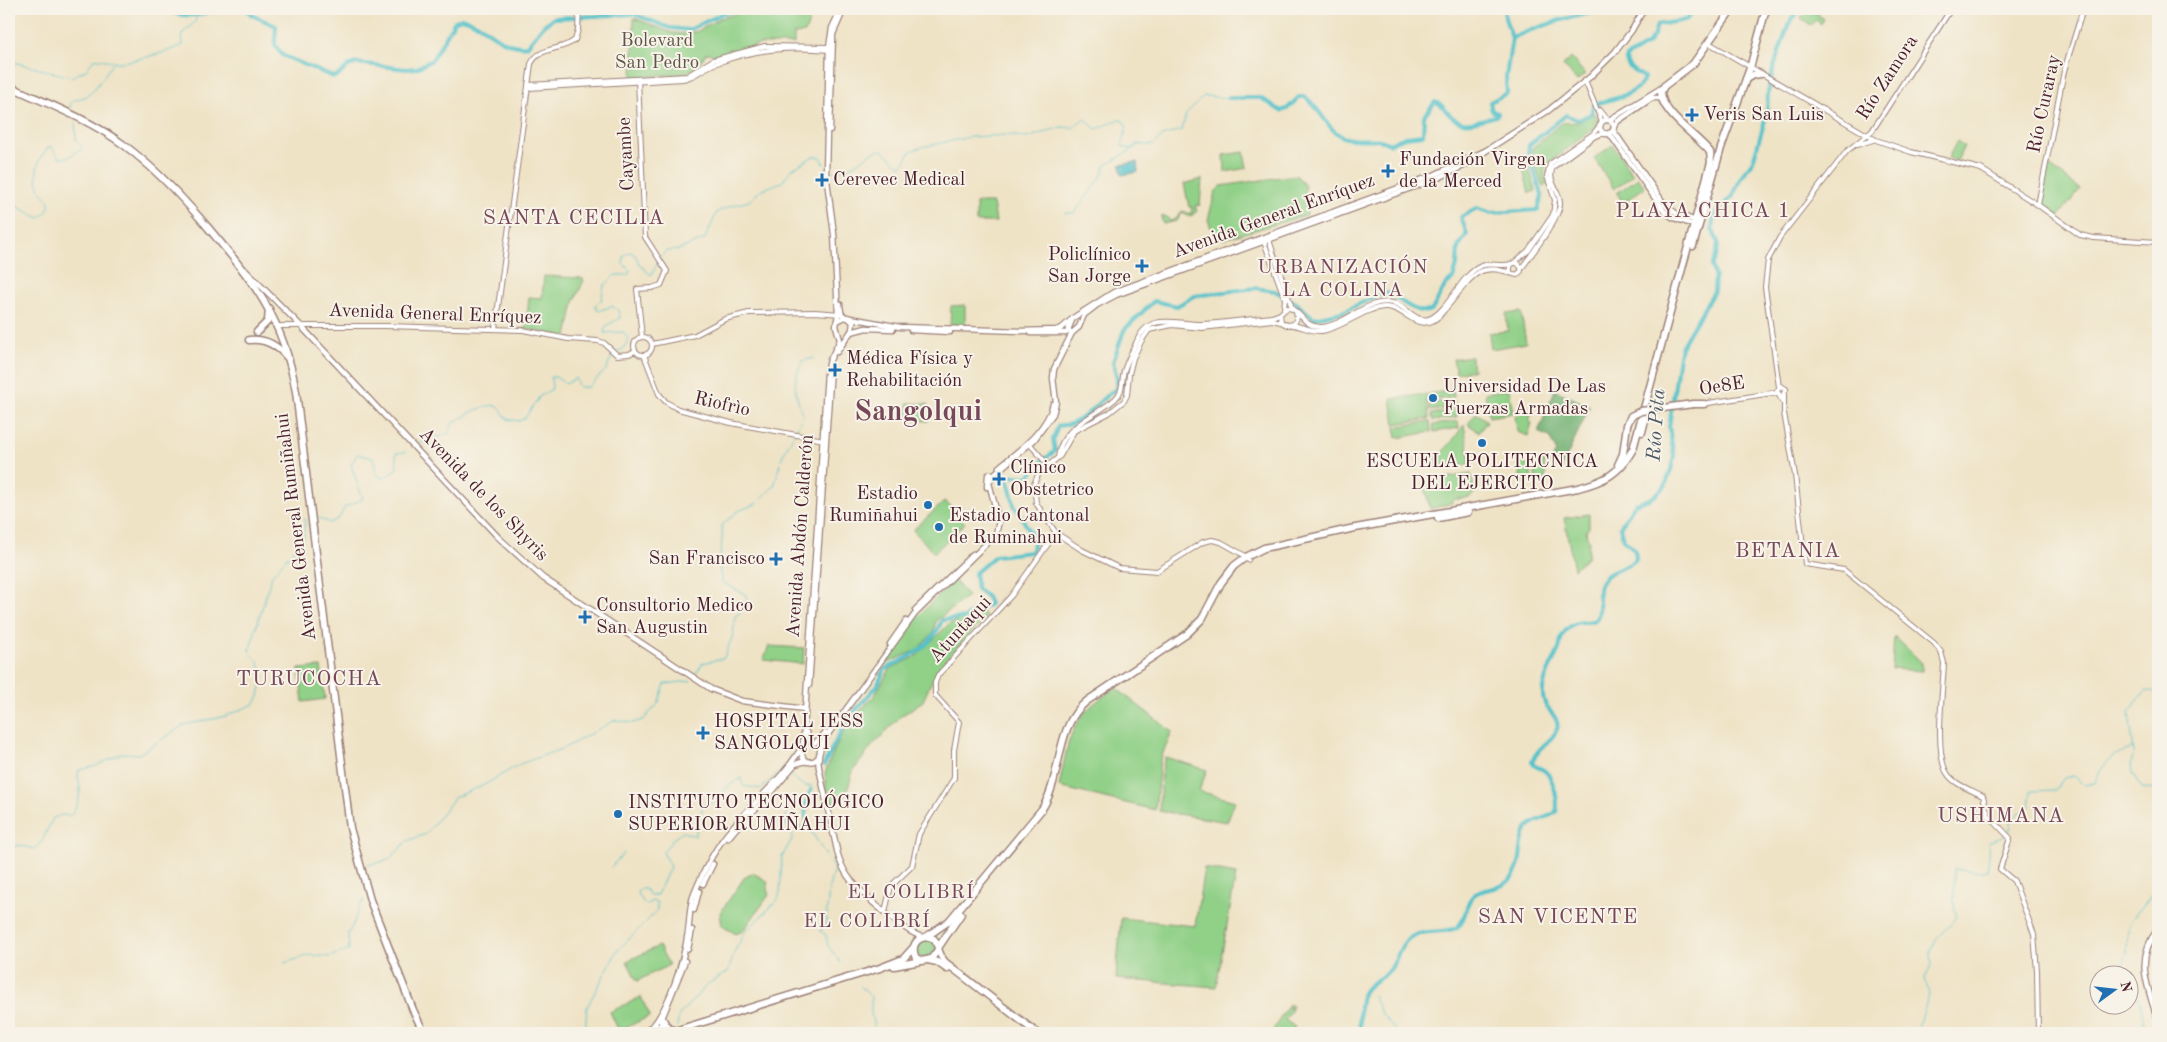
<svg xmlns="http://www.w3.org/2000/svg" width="2167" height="1042" viewBox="0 0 2167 1042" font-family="'Old Standard TT',serif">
<rect width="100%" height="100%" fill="#f7f3e8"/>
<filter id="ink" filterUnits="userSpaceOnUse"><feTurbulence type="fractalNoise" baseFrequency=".02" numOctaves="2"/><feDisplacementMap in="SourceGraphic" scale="10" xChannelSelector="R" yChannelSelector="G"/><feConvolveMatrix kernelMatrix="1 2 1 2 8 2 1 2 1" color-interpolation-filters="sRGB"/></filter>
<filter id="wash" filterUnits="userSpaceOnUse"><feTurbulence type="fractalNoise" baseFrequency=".0096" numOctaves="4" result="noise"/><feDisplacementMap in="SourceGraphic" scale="20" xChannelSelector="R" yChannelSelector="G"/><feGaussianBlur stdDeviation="1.12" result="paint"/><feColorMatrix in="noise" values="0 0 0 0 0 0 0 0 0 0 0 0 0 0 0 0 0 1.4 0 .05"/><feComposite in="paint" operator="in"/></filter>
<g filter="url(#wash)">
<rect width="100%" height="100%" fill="#efe3c6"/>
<g fill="#90d087" stroke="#6d7859">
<path d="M756,9H797L802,21L813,10L805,33L794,34V44H761L715,57L710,53L705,54C703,62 691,71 683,74L632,77L634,18L672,33L684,34L698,31L720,18Z"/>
<path d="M1811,9L1824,19L1821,24L1816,20L1811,25L1801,18Z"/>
<path d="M1571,58L1585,74L1577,81L1563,65Z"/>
<path d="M1595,113L1598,122L1595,128L1547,164L1544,172L1547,185L1543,186L1531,155L1532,148L1562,123L1579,122Z"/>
<path d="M1957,141L1964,146L1957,161L1948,158Z"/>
<path d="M1613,145L1633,175L1614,189L1594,158Z"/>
<path d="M1244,152L1247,168L1225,172L1224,155Z"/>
<path d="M1525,155L1536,191L1529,193L1520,157Z"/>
<path d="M2048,165L2080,189L2059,216L2041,205Z"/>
<path d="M1296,175L1305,186L1307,215L1224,239L1214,236L1208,220L1215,192L1221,186Z"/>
<path d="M1638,178L1645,187L1623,203L1617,193Z"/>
<path d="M1202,179L1200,205L1195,206L1197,211L1190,217L1182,213L1177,221L1163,224L1161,217L1166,216L1170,221L1176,219L1182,211L1191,214L1192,207H1189L1184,184Z"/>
<path d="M976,203H993L996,222H976Z"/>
<path d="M544,276L581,278L584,280L574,302L567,337L526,329L529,297L542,298Z"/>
<path d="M965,305V328L950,327L951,306Z"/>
<path d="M1521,312L1526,343L1491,349L1489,333L1508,331L1506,314Z"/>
<path d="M1471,356L1473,370L1456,373L1453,359Z"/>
<path d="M1509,389L1513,413L1489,417L1485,393Z"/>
<path d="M1453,390L1454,397L1429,401L1428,394Z"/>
<path d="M1426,394L1429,419L1395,424L1391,399Z"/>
<path d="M1454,400L1455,407L1430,411L1429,404Z"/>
<path d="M908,403L928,404V421L907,420Z"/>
<path d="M1456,410L1457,417L1433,421L1431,414Z"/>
<path d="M1532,412L1529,421L1532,423L1528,436L1517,432L1515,415Z"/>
<path d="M1476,413L1487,421L1479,432L1468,424Z"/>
<path d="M1430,421L1431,432L1397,438L1395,427Z"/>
<path d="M1458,421L1459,428L1434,432L1433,425Z"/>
<path d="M1464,425L1471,464L1457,466L1431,463L1450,444Z"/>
<path d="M1544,461L1546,482L1536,483L1534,462Z"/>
<path d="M1530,462L1532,483L1521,484L1519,463Z"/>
<path d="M1471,474L1475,493L1470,497L1452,500V503L1430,509L1423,481Z"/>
<path d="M945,501L965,523L934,553L913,530Z"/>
<path d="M1589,514V528L1586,530L1587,537L1589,539L1588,556L1574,569L1564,518Z"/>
<path d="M954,580L968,596L936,621L933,633L917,650L883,665L909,625Z"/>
<path d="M982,610L986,617L981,625L972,631L945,661L934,676L923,701L901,716L872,746L853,771L845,798L832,803L826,788L825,773L833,753L846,726L874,696L890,669L915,657L950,623L957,621L972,611Z"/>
<path d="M1894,636L1922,663V671L1892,669Z"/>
<path d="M769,646L804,648L803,664L763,660Z"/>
<path d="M321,667L325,699L303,702L299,669Z"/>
<path d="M1116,688L1172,732L1160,760L1155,810L1059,787C1069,738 1069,716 1116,688Z"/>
<path d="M1165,757L1207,770L1199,791L1235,801L1227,822L1159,811L1161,775Z"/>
<path d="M1204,868L1236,874L1216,987L1116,979L1121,918L1195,926Z"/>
<path d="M753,873L767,881L769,895L743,931L736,934L722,926L720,913L744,878Z"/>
<path d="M930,939L935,943L936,949L930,956L921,958L916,954L919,942Z"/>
<path d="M659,946L669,965L637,981L627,961Z"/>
<path d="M641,997L650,1016L619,1031L610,1012Z"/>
<path d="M1289,1004L1293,1006L1291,1008L1288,1007L1292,1009L1285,1020L1295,1027L1291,1033H1271Z"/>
</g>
<path fill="#74b274" stroke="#5f6850" d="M1555,390L1590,406L1561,469L1550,464L1556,451L1549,437L1538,432Z"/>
<path fill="#54c2ca" stroke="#4f707a" d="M1137,162L1138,172L1122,175L1120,165Z"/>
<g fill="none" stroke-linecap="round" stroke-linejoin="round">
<g stroke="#54c2ca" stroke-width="1">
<path d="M9,61L71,77L86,70L94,59C102,58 107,61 114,62C126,64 172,51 183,45L182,34L195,22L197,16"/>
<path d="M70,108L71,102C76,99 82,98 87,96C96,90 106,72 113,63"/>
<path d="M1147,145H1154L1162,136L1182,130L1186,114L1204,96L1228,98"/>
<path d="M827,167L832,172C839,171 845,170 851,166C863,161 869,151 882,150C890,155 893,162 902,166L911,151L922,147L970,137L1009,135L1027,138L1061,127L1073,128L1084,118L1096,129C1105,127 1114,119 1122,120L1127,127L1122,146L1130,149L1137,144L1146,145"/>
<path d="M9,208L18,207L39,218L46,213C48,209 50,206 49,202C47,197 42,194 40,189C33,175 38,154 51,146L60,158L69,157L81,149L83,147L76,140L75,120"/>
<path d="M1065,213H1074L1100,179L1106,165L1140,145"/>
<path d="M661,257L666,251L678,250L705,239L717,212L731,206L749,201L761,190L782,182L792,169L814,156L821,157L824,164"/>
<path d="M616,351L622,350L629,340L623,332L604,333L606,326L620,318L618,310L612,306L598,311L595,305L601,301L604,286L615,275H628L630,270L623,264L624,256L631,252L636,256L639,264L651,275L659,261"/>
<path d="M416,444L448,434L453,423L475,410L493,405L500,408L507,419L519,421L525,418L540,396L552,389L551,377H556L566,384L575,378L579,387H588L606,370L613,353"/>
<path d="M781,459L803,416C796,394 790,383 803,361L814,358"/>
<path d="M317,517L330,523L339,518L345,507L363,499L351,465L357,454L373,458L377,475L384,479L397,468L396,453L406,452"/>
<path d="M747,602L746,595L722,582C716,564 724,544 722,525L738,511L756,504L774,486L780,464"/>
<path d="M696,673L703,663L724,658L733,635L735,616L748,607"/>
<path d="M2158,693L2146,690L2129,712L2134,754L2131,763L2132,773L2142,788L2158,789"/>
<path d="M597,730L615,720L633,723L643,720L658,704L665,684L691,681"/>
<path d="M790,775L804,786H812"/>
<path d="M9,848L19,845L34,849L41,843L53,818L62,815L70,816C76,810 80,797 80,789C80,782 76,776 79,770L96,766L122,753L139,754L184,725L226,716L254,704L259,696L263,677L258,661L249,652L272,575L304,538L305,519"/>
<path d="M367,865L389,860L407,841L426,834L455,797L484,785L520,764L564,748L594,732"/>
<path d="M611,867L624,853"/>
<path d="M369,888L370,881"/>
<path d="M2127,952L2128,927L2132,919L2158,887"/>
<path d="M284,963L310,955L329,957L349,950L348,933C356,923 356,910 364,900"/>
<path d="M2125,974C2120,968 2124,960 2127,953"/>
<path d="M2130,982L2141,1004L2145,1033"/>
<path d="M860,986L871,997V1013L875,1033"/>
<path d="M1373,995L1381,1013L1397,1033"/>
<path d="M677,1026L679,1015L708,984L728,972L735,951L745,932L777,901L780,893L782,857L792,839V835L786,824V814L790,810L794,809L798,826L803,828L808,826L834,869L829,887L826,923L820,931L826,935L828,946L840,962"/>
<path d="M585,1033L587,1007L617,951L657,911V903L652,901L646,905L637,894L639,889H645L650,895H657L670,867L663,852L674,838L683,832L695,836L703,805L719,800L727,787L741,778L743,786L761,789L782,770"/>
<path d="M1914,1033L1921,1020L1929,995L1925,978L1932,965L1931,951L1936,939L1957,917L1954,907V869L1976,872L1987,870C1990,859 1987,851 1989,841C2001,838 2011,836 2011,822L2017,814L2029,808L2031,791L2055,790L2064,778L2074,776L2084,785L2095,783C2100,765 2115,752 2133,749"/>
</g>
<g stroke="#54c2ca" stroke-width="4">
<path d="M164,9C183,19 198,16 218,9"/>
<path d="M246,9L252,15L276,26L275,45L282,55L333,77L339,75L348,66L357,63L406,69L417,68L432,60L455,21L461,18C485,22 501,50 527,46L544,25L554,18L634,14L670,28L689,30L723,13L744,9"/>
<path d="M1329,9L1335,11L1338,9"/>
<path d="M1504,9L1505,18L1512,38L1531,30L1564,19L1600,11L1602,9"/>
<path d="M1228,98H1261L1281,111L1287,109L1299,97H1305C1320,107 1327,130 1343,137C1358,143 1377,135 1389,144L1405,137L1423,135L1424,116L1435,102C1441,103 1443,107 1446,111C1462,130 1475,121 1496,116L1498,113L1492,111L1490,102L1507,93L1506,77L1512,38"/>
<path d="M824,765L846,721L877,686L885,669C910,657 932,647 942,620L964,618L990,604L987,597L977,589L975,573L995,556L1031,552L1035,540L1014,505L1008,479L1012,476L1028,477L1042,461L1055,451L1053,439L1058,426C1063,425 1070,425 1075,422C1091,415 1101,397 1116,389L1117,378L1113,362L1124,330L1154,301L1177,306L1194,296L1255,288L1275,291L1296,303L1314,318L1342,312L1379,295L1388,293C1400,299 1418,317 1432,310L1446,284L1453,279L1457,265L1458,247L1467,234L1461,217L1477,208L1490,213L1538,210L1542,195L1528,153L1529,145L1566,115L1578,120L1591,114L1593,107L1599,103C1612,99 1642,94 1644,77C1636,72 1625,68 1626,57L1648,44L1654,35L1657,25L1686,20L1696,9"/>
<path d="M808,826C804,812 805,803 811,790"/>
<path d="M1360,1033C1360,1020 1358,1009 1362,996C1366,982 1384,979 1391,968C1400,955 1399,942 1415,935C1427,930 1447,933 1456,928C1468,920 1464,899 1477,893C1490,887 1500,890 1511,879C1525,864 1517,844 1527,829C1533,819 1547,819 1556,812C1559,802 1554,779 1545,771C1540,767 1535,768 1532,762C1537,746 1553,742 1557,729C1562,714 1537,710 1544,684C1547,671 1554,661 1559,649C1561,644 1560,639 1563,634C1566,630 1570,626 1574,624C1581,620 1591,624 1596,619C1603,612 1596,595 1600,585C1607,568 1626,571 1636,559L1635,550L1623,539L1620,527L1635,504L1652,498L1665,486L1671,470L1674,456L1669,427L1679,356L1681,347L1714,291L1715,278L1712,266L1717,254L1718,242L1712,229L1713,222L1717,211L1733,196L1740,179L1753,161L1767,113L1768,93L1773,70L1788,26L1792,18L1802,9"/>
</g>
</g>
</g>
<g filter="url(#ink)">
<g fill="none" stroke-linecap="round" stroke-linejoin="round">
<g stroke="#9c8178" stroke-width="6">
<g id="tertiary">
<path d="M1709,43L1876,140L1911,152L1981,169L2038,205L2080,235L2094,238L2158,242"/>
<path d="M638,80L645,237L667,271L661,285L652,288L637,289L642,337"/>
<path d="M1585,81L1602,122"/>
<path d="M528,85L687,76L713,60L765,46L830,47"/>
<path d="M528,88L683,79C696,77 704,67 717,63C755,49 790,46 830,50"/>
<path d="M1600,110L1608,120"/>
<path d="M1857,145L1873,140"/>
<path d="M2038,205L2064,71L2083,9"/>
<path d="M1268,237L1292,308"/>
<path d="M1263,239L1285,299L1284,309"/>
<path d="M1513,263H1517L1521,267V271L1517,275L1510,273V266L1528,251L1553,215L1555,200L1547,176L1550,164L1593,134L1601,124"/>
<path d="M1521,269C1531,255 1559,219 1560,204C1561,191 1546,181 1553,167L1595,136L1606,133"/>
<path d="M1296,312L1297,318L1294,324L1287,325L1281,322L1280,314L1287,308C1301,308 1302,328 1322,327C1346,325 1368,297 1393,303C1407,306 1416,325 1431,318C1450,309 1460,275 1481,266C1491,262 1501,267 1511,264"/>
<path d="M1292,325C1302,326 1312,332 1322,331C1343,328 1365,307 1386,307C1404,307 1416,331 1434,320C1440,317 1443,311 1447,307C1468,283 1475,260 1510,273"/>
<path d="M278,326H385L523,330L568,339L598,341L604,343L617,355L629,354L635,351"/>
<path d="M495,329L531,64C539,46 562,51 575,40L578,30L579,9"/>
<circle cx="643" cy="346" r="9"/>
<path d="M652,344L695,335L725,319L749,313L815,312L841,314"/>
<path d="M644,355L659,394L666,402L678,409L731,423L824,440"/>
<path d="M1779,387L1765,287L1768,260L1780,237L1847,151L1872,131L1951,9"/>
<path d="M1784,394V413L1795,475L1805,564L1844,570L1934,643L1941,652L1944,663C1943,689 1934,752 1947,773C1954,785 1972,790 1983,796L1988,815L2010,838L2000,869L2014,881L2034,934L2037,971L2038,1033"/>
<path d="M1650,400L1656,410"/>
<path d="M1782,401L1777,391L1781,386L1786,389L1783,395"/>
<path d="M1702,404L1772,393L1779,394"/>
<path d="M1029,443L1049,466"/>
<path d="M1058,457C1061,426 1095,417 1115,399C1124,391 1121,382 1124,371C1127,361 1132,352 1136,343C1149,310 1177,325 1203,324C1226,323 1249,319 1272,317L1280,314"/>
<path d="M1248,560L1242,554L1221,542L1212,540L1203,542L1157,571L1119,568L1082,550L1056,533L1036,503L1034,484L1039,473L1060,456L1074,431L1109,413L1124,401L1127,395L1129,374L1133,358L1142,340L1149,330L1172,325L1202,328L1272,320L1281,322"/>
<path d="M885,912L891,886L912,866L919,834L954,778V750L959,722L935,695V683L938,675L1011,596L1056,533"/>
</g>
</g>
<g stroke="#9c8178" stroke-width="7">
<g id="secondary">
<path d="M1609,120L1663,87"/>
<circle cx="1607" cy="127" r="7"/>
<path d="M1614,126L1618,121L1652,98H1659L1663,100"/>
<path d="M830,130L833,34L844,9"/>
<path d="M1613,130L1665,205L1677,214L1696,221"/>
<path d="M1609,133L1664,211L1672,217L1696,226"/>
<path d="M245,270L300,325L498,537L543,578L711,689L742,701L805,709"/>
<path d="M840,304L841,313L845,317"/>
<path d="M837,321L845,317L900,327L1021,331L1056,330L1062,328L1071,320"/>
<path d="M911,330L950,332"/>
<path d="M851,332L866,328L893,329"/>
<path d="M1031,333H1066L1069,331"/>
<path d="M1072,333L1068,330L1073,318L1114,292L1434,175L1487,150L1549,110L1590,77L1615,52L1632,30L1644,9"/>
<path d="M837,352L852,330L853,322L847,317"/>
<path d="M999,467C1018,451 1047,431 1053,404"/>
<path d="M987,487L988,475L991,474L993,475"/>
<path d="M915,610L973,554"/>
<path d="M890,644L906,621"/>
<path d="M809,685L831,368"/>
<path d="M806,732L811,742"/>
<path d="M815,743L825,733"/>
<path d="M801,752L803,758L807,762L814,761L818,758"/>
<path d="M750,814L766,799L795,764L806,761"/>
<path d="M728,838L739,825"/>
<path d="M703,884L713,864"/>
<path d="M694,910L699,891"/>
<path d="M2158,929C2133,961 2149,988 2158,1022"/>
<path d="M923,937C905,933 862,894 850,879C844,872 841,864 838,855L819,768C817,756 820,747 826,737L915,614L996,534L999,521L989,483L993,475L1034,440L1053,414L1056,402L1053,378L1054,369L1072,333L1079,327L1084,315L1097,305L1116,295L1436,179L1472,162L1487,150"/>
<path d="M688,949L692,930"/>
<path d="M652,1027C670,1006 684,960 688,932C690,920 689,906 694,894C703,872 716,846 732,828C755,800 785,777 803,745L827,373L830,360L840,340L836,326L838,314L834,234L826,173L829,47L832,28L841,9"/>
<path d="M662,1028L661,1021L685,961"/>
</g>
</g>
<g stroke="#9c8178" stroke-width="9">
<g id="trunk">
<path d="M1746,79L1753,75L1761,74"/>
<path d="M9,86C48,104 89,119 124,145C154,167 181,196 205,224C253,281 283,316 296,392L350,828L370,900L413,1010L424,1033"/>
<path d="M1693,246L1721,148L1750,68L1766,9"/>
<path d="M257,332L268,321L269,309"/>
<path d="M249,340C265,338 277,345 287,357"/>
<path d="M1693,404H1704"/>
<path d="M1642,432L1648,408"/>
<path d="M1618,465L1623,454L1627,425"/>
<path d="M1438,518L1468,512"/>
<path d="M926,937L949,921L1042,809C1063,776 1054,727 1087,701L1187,634L1202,619L1221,583L1234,566L1246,557L1264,548L1350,529L1578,488C1605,481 1619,474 1633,449L1711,162L1710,152C1698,136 1661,114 1661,92L1664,86L1693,64L1732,9"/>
<path d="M938,948L961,914"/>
<path d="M937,951L931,959L922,961L916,958C909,944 920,933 934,939C939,946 938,955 945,962L1037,1033"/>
<path d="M928,960L937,962L947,969"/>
<path d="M894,966L921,961"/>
<path d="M662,1018L666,1025L672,1030"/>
<path d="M663,1030L675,1031L684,1028L880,968L903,959L913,948"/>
<path d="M646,1033C651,1025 659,1024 665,1032"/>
</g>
</g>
<use href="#tertiary" stroke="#fff" stroke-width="4"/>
<use href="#secondary" stroke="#fff" stroke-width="4.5"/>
<use href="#trunk" stroke="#fff" stroke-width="6"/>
<g stroke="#9c8178" stroke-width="9" stroke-linecap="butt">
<path id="trunk-bridge" d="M1627,425L1631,416L1641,411L1693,404"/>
</g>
<use href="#trunk-bridge" stroke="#fff" stroke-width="6"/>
</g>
</g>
<g fill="#1f6fb2" stroke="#f7f3e8" stroke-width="2">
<path d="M1689.5 107.5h5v5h5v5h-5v5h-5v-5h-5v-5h5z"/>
<path d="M1385.5 163.5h5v5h5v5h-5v5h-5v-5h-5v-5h5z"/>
<path d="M819.5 172.5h5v5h5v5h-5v5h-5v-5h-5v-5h5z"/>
<path d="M1139.5 258.5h5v5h5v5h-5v5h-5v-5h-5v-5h5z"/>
<path d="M832.5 362.5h5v5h5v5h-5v5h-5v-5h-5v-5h5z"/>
<circle cx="1433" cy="398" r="5"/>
<circle cx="1482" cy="443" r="5"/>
<path d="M996.5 471.5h5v5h5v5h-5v5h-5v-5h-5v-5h5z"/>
<circle cx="928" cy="505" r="5"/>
<circle cx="939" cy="527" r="5"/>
<path d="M773.5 551.5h5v5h5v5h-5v5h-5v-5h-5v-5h5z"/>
<path d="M582.5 609.5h5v5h5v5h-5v5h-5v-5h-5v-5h5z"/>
<path d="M700.5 725.5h5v5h5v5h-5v5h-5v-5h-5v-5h5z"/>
<circle cx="618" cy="814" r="5"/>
</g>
<g text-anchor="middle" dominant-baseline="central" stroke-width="4" stroke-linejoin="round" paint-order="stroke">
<g font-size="19" fill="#5f5447" stroke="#f7f3e8">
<text x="657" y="41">Bolevard<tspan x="657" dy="22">San Pedro</tspan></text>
</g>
<g font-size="19" fill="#4a1f2b" stroke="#f7f3e8">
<text transform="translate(1888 78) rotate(-57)">Río Zamora</text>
<text transform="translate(2045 104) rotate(-78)">Río Curaray</text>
<text transform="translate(627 154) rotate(-93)">Cayambe</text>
<text transform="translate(1274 217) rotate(-20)">Avenida General Enríquez</text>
<text transform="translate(435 315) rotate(2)">Avenida General Enríquez</text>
<text transform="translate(1722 387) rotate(-9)">Oe8E</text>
<text transform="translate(722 405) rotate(13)">Riofrìo</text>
<text transform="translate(483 495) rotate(46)">Avenida de los Shyris</text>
<text transform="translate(297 527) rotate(-97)">Avenida General Rumiñahui</text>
<text transform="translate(801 536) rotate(-86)">Avenida Abdón Calderón</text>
<text transform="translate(961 630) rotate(-48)">Atuntaqui</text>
</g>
<g font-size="19" fill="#4a1f2b" stroke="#f7f3e8" text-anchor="start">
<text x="1703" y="115">Veris San Luis</text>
<text x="1399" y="160">Fundación Virgen<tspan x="1399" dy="22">de la Merced</tspan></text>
<text x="833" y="180">Cerevec Medical</text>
<text x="1131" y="255" text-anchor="end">Policlínico<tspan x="1131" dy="22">San Jorge</tspan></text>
<text x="846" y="359">Médica Física y<tspan x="846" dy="22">Rehabilitación</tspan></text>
<text x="1443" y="387">Universidad De Las<tspan x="1443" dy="22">Fuerzas Armadas</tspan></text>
<text x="1482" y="462" text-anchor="middle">ESCUELA POLITECNICA<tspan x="1482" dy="22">DEL EJERCITO</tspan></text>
<text x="1010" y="468">Clínico<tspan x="1010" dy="22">Obstetrico</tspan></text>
<text x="918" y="494" text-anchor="end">Estadio<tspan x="918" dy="22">Rumiñahui</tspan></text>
<text x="949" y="516">Estadio Cantonal<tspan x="949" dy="22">de Ruminahui</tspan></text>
<text x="765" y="559" text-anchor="end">San Francisco</text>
<text x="596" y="606">Consultorio Medico<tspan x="596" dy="22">San Augustin</tspan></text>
<text x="714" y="722">HOSPITAL IESS<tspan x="714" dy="22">SANGOLQUI</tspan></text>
<text x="628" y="803">INSTITUTO TECNOLÓGICO<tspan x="628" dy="22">SUPERIOR RUMIÑAHUI</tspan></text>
</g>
<g font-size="20" letter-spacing="1" fill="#774859" stroke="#f7f3e8">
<text x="1343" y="268">URBANIZACIÓN<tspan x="1343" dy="23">LA COLINA</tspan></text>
<text x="911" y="893">EL COLIBRÍ</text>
<text x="867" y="922">EL COLIBRÍ</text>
</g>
<g font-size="20" font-style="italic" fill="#4e5863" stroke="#f7f3e8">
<text transform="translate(1657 425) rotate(-86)">Río Pita</text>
</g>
<g font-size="21" letter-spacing="1" fill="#774859" stroke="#f7f3e8">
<text x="1703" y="211">PLAYA CHICA 1</text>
<text x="574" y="218">SANTA CECILIA</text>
<text x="1788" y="551">BETANIA</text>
<text x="309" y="679">TURUCOCHA</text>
<text x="2001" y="816">USHIMANA</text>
<text x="1558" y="917">SAN VICENTE</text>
</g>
<g font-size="29" font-weight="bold" fill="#774859" stroke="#f7f3e8">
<text x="918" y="412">Sangolqui</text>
</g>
</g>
<rect width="2167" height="1042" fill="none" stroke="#f7f3e8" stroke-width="30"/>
<g transform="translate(2114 990) rotate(75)"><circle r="24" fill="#f7f3e8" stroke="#b29e9c"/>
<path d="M0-4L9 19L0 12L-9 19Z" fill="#1f6fb2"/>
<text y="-8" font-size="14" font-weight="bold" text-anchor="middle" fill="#4a1f2b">N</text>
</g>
</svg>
